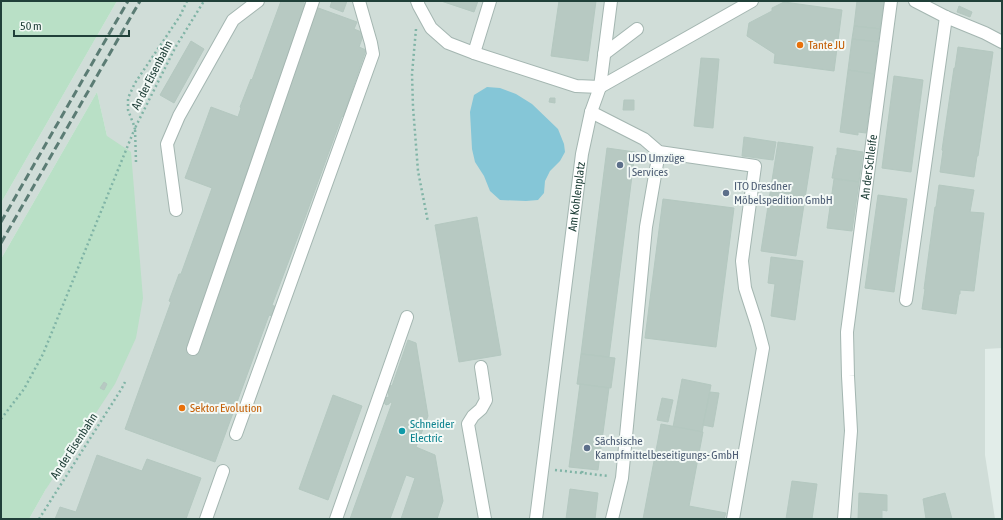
<svg xmlns="http://www.w3.org/2000/svg" width="1003" height="520" viewBox="0 0 1003 520" font-family="'Asap Condensed',sans-serif">
<rect width="100%" height="100%" fill="#e2ede9"/>
<path fill="#d0ddd8" d="M117,1H1002V348L985,349V455L995,519H29L46,489L107,136L97,92L1,259V203Z"/>
<g fill="#b9e0c6">
<path d="M1,1H117L1,203Z"/>
<path d="M97,92L107,136L131,152L143,298L136,338L115,384L46,489L29,519H1V259Z"/>
</g>
<path fill="#85c6d7" d="M487,87L500,88L516,94L532,104L558,129L564,144L565,152L560,161L550,171L545,181L544,193L538,200L526,201L500,200L490,191L484,176L475,162L472,149L470,112L474,95Z"/>
<g fill="#b7c9c2" stroke="#b4c8c0">
<path d="M281,1H299L357,22L354,29L364,33L359,47L366,50L343,117L342,116L303,223L272,305L276,307L272,316L269,315L215,462L125,429L171,302L169,301L179,274H181L212,188L185,178L188,170L211,107L238,117L241,108L240,107L251,79L252,80Z"/>
<path d="M332,1H347L343,12L330,7Z"/>
<path d="M441,1H478L474,12Z"/>
<path d="M559,1H596L588,61L551,56Z"/>
<path d="M857,1H884L880,29L854,26Z"/>
<path d="M784,2L842,10L834,71L774,63L775,54L747,36L749,23L772,11V8Z"/>
<path d="M959,6L972,12L970,17L957,12Z"/>
<path d="M854,26L880,29L878,42L852,39Z"/>
<path d="M852,39L878,42L874,74L848,70Z"/>
<path d="M191,41L204,49L174,103L160,95Z"/>
<path d="M958,47L993,52L978,156H977L974,177L940,172L943,151L942,150L954,68H955Z"/>
<path d="M701,58L719,59L713,128L694,126Z"/>
<path d="M848,70L874,74L866,133L858,132V135L840,132Z"/>
<path d="M894,76L923,80L911,172L882,168Z"/>
<path d="M550,98H555V103L549,102Z"/>
<path d="M624,100H634V110H623Z"/>
<path d="M744,137L776,142L773,160L742,156Z"/>
<path d="M778,142L813,147L796,256L761,251Z"/>
<path d="M607,148L635,152L609,357L581,354Z"/>
<path d="M837,148L863,152L859,182L832,178L836,155H837Z"/>
<path d="M834,179L859,182L852,231L827,228Z"/>
<path d="M939,185L974,190L970,212L984,213L974,291L960,290V294H959L956,314L922,309L925,289H924L935,207H936Z"/>
<path d="M878,195L907,199L894,292L865,288Z"/>
<path d="M663,199L734,208L716,347L645,338Z"/>
<path d="M477,217L501,355L459,362L435,225Z"/>
<path d="M771,257L803,261L795,320L771,316L775,284L768,283Z"/>
<path d="M408,340L416,343L428,416L416,447L435,455L443,501L437,519H401L415,478L406,475L390,519H350L392,403L390,402L389,404L386,405L383,401L385,398L389,397L387,384L392,386Z"/>
<path d="M581,354L615,358L611,388L577,384Z"/>
<path d="M682,379L711,385L702,432L673,427Z"/>
<path d="M104,382L107,384L104,390L100,388Z"/>
<path d="M580,384L609,388L598,470L569,467Z"/>
<path d="M710,392L719,393L713,427L703,425Z"/>
<path d="M333,395L362,406L328,500L299,489Z"/>
<path d="M662,398L673,400L668,422L657,420Z"/>
<path d="M661,424L703,432L689,506L726,513L724,519H643Z"/>
<path d="M97,455L142,471L147,459L201,478L186,519H55L60,507L76,512Z"/>
<path d="M792,481L817,484L812,519H786Z"/>
<path d="M570,489L598,493L595,519H566Z"/>
<path d="M859,493L887,495V511L882,510V519H858Z"/>
<path d="M945,493L952,519H926L923,499Z"/>
</g>
<g fill="none" stroke-linecap="round" stroke-linejoin="round">
<g stroke="#a4b6b1" stroke-width="14">
<g id="minor">
<path d="M417,1L419,6L431,28L448,43L474,53L576,86L600,87"/>
<path d="M915,1L946,17L985,33L1002,42"/>
<path d="M474,53L490,1"/>
<path d="M604,54L637,29"/>
<path d="M600,87L752,1"/>
<path d="M591,112L644,139L659,152L755,166L742,261L745,288L757,325L763,348L733,519"/>
<path d="M176,210L167,144L179,116L233,20L258,1"/>
<path d="M906,300L946,17"/>
<path d="M193,349L313,1"/>
<path d="M481,367L486,400L481,409L473,416L468,424L485,519"/>
<path d="M236,434L373,54L371,43L359,1"/>
<path d="M206,519L223,471"/>
<path d="M336,519L407,317"/>
<path id="s1" d="M536,519L582,154L591,112L600,87L611,1"/>
<path d="M612,519L622,478L646,227L659,152"/>
<path id="s2" d="M844,519L851,431L848,376L847,332L891,1"/>
</g>
</g>
<g stroke="#80b4a6" stroke-width="2.5" stroke-dasharray="2 3" stroke-linecap="butt">
<path d="M416,29L412,74L413,107L418,171L428,222"/>
<path d="M136,162L135,128L175,48L204,1"/>
<path d="M1,419L24,389L43,354L135,128L128,110V98L135,83L180,16L187,1"/>
<path d="M555,470L609,476"/>
<path d="M582,473L583,469"/>
<path d="M39,519L122,388L125,382"/>
</g>
<use href="#minor" stroke="#fff" stroke-width="12"/>
<g stroke="#5b7c74" stroke-width="3" stroke-dasharray="8 4" stroke-linecap="butt">
<path d="M1,222L128,1"/>
<path d="M1,243L140,1"/>
</g>
</g>
<g fill="#e8710a" stroke="#f3f9f6" stroke-width="1.5">
<circle cx="800" cy="45" r="4"/>
<circle cx="182" cy="408" r="4"/>
</g>
<g fill="#5c6f8a" stroke="#f3f9f6" stroke-width="1.5">
<circle cx="620" cy="165" r="4"/>
<circle cx="726" cy="193" r="4"/>
<circle cx="587" cy="448" r="4"/>
</g>
<circle fill="#0f9aa8" stroke="#f3f9f6" stroke-width="1.5" cx="402" cy="431" r="4"/>
<g text-anchor="middle" dominant-baseline="central" stroke-width="4" stroke-linejoin="round" paint-order="stroke">
<g font-size="12" fill="#c56008" stroke="#f3f9f6" text-anchor="start">
<text x="808" y="45">Tante JU</text>
<text x="190" y="408">Sektor Evolution</text>
</g>
<g font-size="12" fill="#204039" stroke="#f3f9f6">
<text transform="translate(152 75) rotate(-63)">An der Eisenbahn</text>
<text stroke="none"><textPath href="#s2" startOffset="354">An der Schleife</textPath></text>
<text stroke="none"><textPath href="#s1" startOffset="325">Am Kohlenplatz</textPath></text>
<text transform="translate(74 446) rotate(-57)">An der Eisenbahn</text>
</g>
<g font-size="12" fill="#4e5e75" stroke="#f3f9f6" text-anchor="start">
<text x="628" y="158">USD Umzüge<tspan x="628" dy="14">| Services</tspan></text>
<text x="734" y="186">ITO Dresdner<tspan x="734" dy="14">Möbelspedition GmbH</tspan></text>
<text x="595" y="441">Sächsische<tspan x="595" dy="14">Kampfmittelbeseitigungs- GmbH</tspan></text>
</g>
<g font-size="12" fill="#0d838f" stroke="#f3f9f6" text-anchor="start">
<text x="410" y="424">Schneider<tspan x="410" dy="14">Electric</tspan></text>
</g>
</g>
<rect width="1003" height="520" fill="none" stroke="#204039" stroke-width="4"/>
<path d="M14 30v6h115v-6" fill="none" stroke="#204039" stroke-width="2"/>
<text x="20" y="30" font-size="12" fill="#204039" stroke="#f3f9f6" stroke-width="3" paint-order="stroke">50 m</text>
</svg>
